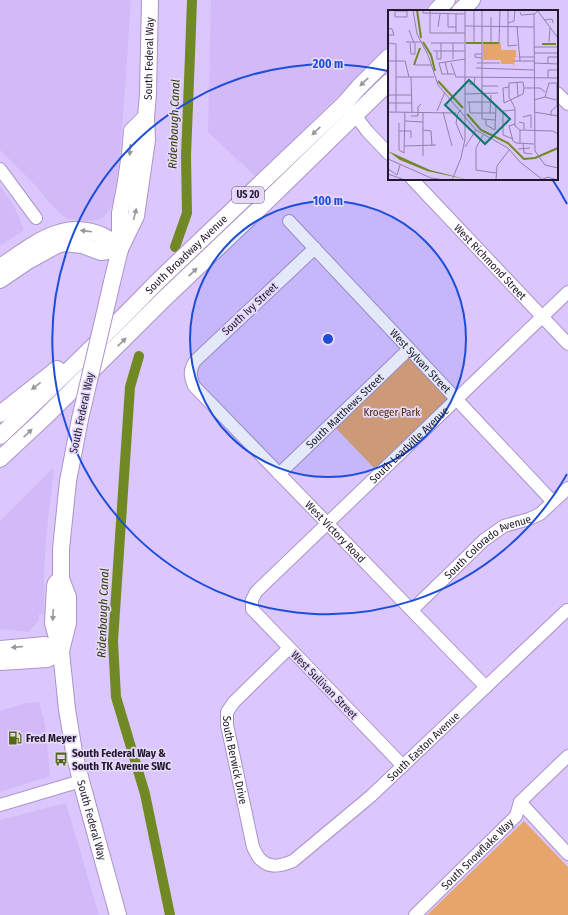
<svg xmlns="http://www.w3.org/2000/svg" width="568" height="915" viewBox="0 0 568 915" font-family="'Fira Sans Condensed',sans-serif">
<rect width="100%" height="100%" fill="#dcc6fe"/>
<g fill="#d2baf9">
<path d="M0,0H131L126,77L119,166L112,206L110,208L103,218L93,221L67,219L50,204L37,187L0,150Z"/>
<path d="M211,0H434L423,11H389V45L256,177L208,132Z"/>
<path d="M0,186L14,206L24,230L0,246Z"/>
<path d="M53,468H54L46,539L44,572V614H39V620L29,632L0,629V521Z"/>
<path d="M39,702L45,724L50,776L0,792V711L26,703Z"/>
<path d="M66,803L99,915H0V820Z"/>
</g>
<g fill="#e5a56b">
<path d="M408,354L451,398L376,470L333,425Z"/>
<path d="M524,821L568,867V915H427Z"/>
</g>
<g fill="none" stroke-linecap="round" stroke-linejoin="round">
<g stroke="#718924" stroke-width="10">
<path d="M175,247L187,213L186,156L190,55L192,0"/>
<path d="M139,356L130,387L113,641L116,697L145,794L170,915"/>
</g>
<g stroke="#a994ca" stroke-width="14">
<g id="minor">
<path d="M557,93L568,104"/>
<path d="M349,109L355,115L367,131L389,154"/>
<path d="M0,169L36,218"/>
<path id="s1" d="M412,179L568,344"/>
<path id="s2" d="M289,221L553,502"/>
<path id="s3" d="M315,248L195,361C189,371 190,376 194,386L486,687"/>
<path id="s4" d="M279,474L409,349"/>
<path id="s5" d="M412,610L484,540L504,526L529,519L540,514L568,488"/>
<path id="s6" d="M289,648L234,702L227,712V725L253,847C255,851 257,856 260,859C270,869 281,866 293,861L371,796L567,610"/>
<path id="s7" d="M403,766L252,609V600L256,592L568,292"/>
<path d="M520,802L568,854"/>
<path d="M0,805L81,781"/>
<path id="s8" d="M415,915L516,816L520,802L568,756"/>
</g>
</g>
<g stroke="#a994ca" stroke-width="18">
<g id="major">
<path d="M436,11L447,0"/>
<path d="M460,11L472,0"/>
<path id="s9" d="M120,249L136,216L147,140L146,117L148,94L150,0"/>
<path d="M0,267C31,247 63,217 103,236C109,238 115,245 120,249"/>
<path d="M0,280L28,261L57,245L64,243L82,245L101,252L120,249"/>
<path d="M112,282L120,249V213L125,187L130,154L132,131L146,117"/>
<path d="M0,414L57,369"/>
<path id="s10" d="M0,436C53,386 106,335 157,282L344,104L359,87L389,57"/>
<path d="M0,459L44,418L165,298L267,201L389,82"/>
<path id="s11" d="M61,579L56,583L55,586L53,623L61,652L67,709L74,752L81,781L118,915"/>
<path d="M0,649L45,645L61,652"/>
<path d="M61,651L68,623V597L61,579V549L68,481L80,419"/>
<path d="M0,662L47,659L61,652"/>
</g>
</g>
<use href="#minor" stroke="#fff" stroke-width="12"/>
<use href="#major" stroke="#fff" stroke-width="16"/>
<g stroke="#a994ca" stroke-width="18" stroke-linecap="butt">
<path id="major-bridge" d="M80,419L112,282"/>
</g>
<use href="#major-bridge" stroke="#fff" stroke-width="16"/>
</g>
<defs><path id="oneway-solid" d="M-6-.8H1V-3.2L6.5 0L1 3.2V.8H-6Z"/></defs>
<g fill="#9b97a0">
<use href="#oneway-solid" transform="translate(364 82) rotate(136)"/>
<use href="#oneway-solid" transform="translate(316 131) rotate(136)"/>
<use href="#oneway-solid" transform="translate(130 150) rotate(94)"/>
<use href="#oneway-solid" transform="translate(135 214) rotate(-76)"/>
<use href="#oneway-solid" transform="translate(86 231) rotate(-173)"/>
<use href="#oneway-solid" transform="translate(193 272) rotate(-44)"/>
<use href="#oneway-solid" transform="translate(122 342) rotate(-44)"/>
<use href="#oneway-solid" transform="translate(36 386) rotate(142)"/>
<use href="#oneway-solid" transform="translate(28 433) rotate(-43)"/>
<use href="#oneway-solid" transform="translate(53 615) rotate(93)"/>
<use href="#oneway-solid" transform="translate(17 647) rotate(175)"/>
</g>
<circle cx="328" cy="339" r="138" fill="#1d4ed8" fill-opacity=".12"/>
<g fill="none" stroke="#1d4ed8" stroke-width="2">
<circle cx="328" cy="339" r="138"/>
<path d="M567 474A275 275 0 1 1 388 71M552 179A275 275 0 0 1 567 204"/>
</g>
<defs>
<g id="fuel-bare" transform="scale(1.08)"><path d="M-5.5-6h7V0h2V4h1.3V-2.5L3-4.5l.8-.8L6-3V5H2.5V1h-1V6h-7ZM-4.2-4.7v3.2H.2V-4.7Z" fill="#556915" stroke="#e5d8fa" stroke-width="2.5" paint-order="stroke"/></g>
<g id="bus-bare" transform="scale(1.08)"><path d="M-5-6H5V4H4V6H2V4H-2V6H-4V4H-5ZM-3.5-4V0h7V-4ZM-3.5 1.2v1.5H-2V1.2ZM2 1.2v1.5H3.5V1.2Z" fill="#556915" stroke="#e5d8fa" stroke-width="2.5" paint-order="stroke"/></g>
</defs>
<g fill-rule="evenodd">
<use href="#fuel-bare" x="15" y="738"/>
<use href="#bus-bare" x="61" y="759"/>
</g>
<g text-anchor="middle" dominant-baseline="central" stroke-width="3.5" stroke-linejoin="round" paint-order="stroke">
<rect fill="#e5d8fa" stroke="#5c526a" stroke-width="1" x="232" y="187" width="32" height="16" rx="3"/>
<g font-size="10" font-weight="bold" fill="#21182d">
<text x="248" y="195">US 20</text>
</g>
<g font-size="11" fill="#21182d" stroke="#e5d8fa">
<text stroke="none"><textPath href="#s9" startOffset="195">South Federal Way</textPath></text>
<text stroke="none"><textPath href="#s10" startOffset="260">South Broadway Avenue</textPath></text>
<text stroke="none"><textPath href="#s1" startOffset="114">West Richmond Street</textPath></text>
<text transform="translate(250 309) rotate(-43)">South Ivy Street</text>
<text stroke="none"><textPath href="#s2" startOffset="192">West Sylvan Street</textPath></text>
<text stroke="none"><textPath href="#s4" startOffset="91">South Matthews Street</textPath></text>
<text transform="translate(82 413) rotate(-78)">South Federal Way</text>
<text stroke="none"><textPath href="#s7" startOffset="448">South Leadville Avenue</textPath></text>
<text stroke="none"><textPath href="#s3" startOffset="394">West Victory Road</textPath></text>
<text stroke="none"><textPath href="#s5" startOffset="100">South Colorado Avenue</textPath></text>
<text transform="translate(324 685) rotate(46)">West Sullivan Street</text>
<text stroke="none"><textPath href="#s6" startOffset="450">South Easton Avenue</textPath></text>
<text stroke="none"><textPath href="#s6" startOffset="138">South Berwick Drive</textPath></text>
<text stroke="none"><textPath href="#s11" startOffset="248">South Federal Way</textPath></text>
<text stroke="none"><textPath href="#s8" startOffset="87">South Snowflake Way</textPath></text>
</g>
<g font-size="11" fill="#4e2800" stroke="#e5d8fa">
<text x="392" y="412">Kroeger Park</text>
</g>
<g font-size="11" font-weight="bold" fill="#21182d" stroke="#e5d8fa" text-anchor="start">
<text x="26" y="738">Fred Meyer</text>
<text x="72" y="753">South Federal Way &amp;<tspan x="72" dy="13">South TK Avenue SWC</tspan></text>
</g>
<g font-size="12" font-style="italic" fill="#313d07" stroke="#e5d8fa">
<text transform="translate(174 124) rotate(-88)">Ridenbaugh Canal</text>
<text transform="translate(103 613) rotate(-88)">Ridenbaugh Canal</text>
</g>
</g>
<g transform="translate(388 10)">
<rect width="170" height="170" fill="#dcc6fe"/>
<path d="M95,33H113V40H120V37V40H128V46L131,47H127L126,57L125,54H113V50H95Z" fill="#e5a56b"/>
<path d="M0,141L42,160L81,170L39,161L12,150Z" fill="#718924"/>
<path fill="none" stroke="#718924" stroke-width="2" d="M29,0L33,28M35,32L43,45L47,61M78,33H94M95,33H111M154,34H168M26,55L32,38M50,71L75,98M79,104L93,120L120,133L136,149L147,148L170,138"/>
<path fill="none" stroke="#9180aa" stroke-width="1" d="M25,0L29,24L40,45L50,75L88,120L120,138L132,152L155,170M35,0V3L77,4M42,0V23H77M94,0V109L108,110M120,0V36L129,35M149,0L170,28M150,0L146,5L147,141L157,155L170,158M7,1H19V7H7V0M132,2L133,5L146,4M60,4V17H68M68,4V23M156,10L164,9L165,13M120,13L126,11L127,0M77,16L146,17M129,16L132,51M50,17L52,4M0,18L4,19L6,25H0M21,20L26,33M18,32H33M86,32V0M103,32V7M161,32L162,18M0,33L8,34V102M22,33L23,44H27V33M43,33H77M111,33L112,0M146,37H170M45,41H77M49,41V49H53V33M146,43H170M132,47H146M94,48L87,47V44H94M65,49V33M0,51H17L21,67M126,51H146M57,52L60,64M63,53L68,67M89,53H112M146,53L170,54M160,53V47H170M27,55H43M88,58L146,60M66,64H54L51,53L77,49M8,67H46M23,67L24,102M68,67L170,68M160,68V60H170M129,72L130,87M81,74H86L87,67M94,76H110M121,77L115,78L116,93L135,84L136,78M77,84L110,83M0,85H23M157,87L161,73H169V96L163,101V106M146,90L157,87L168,90M79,92H103M81,92L82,103H108M0,93H24M73,100L70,103L68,113L75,130M49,101L57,82M0,102L68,103M55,102L64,136M146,102L170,106M102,103L103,85M23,106H30V97L33,94M135,107L143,105V118M98,110V115L107,120L108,96M17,111L35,112M131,112L136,113V120M11,113V140L16,143L17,102M127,114L121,116L125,131L128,133L146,134M35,120L43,121L44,136M132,120L165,121L170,124M11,121H23V128M95,125L88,138V160L108,163M125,129L115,125V101L127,100M132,133V120L127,116V98L121,87V73L135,72L136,78H152L157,82M135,133L136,143L144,144M17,136L48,135M77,137L88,120M130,139L142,138M35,146V102M0,149L43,168L57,170M0,159L9,165L12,155M0,164L17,170M155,169L160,167L169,170M64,170L73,148L77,129V0M108,170L109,156L121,140"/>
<path fill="#0f766e" fill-opacity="0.15" stroke="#0f766e" stroke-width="2" d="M81,70L122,109L97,134L57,95Z"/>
<rect width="170" height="170" fill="none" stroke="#21182d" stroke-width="2"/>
</g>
<circle cx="328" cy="339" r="6" fill="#1d4ed8" stroke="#e5d8fa" stroke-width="2"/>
<g font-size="12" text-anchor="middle" font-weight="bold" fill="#1d4ed8" stroke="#e5d8fa" stroke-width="3.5" stroke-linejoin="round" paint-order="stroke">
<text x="328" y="68">200 m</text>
<text x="328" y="205">100 m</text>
</g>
</svg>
